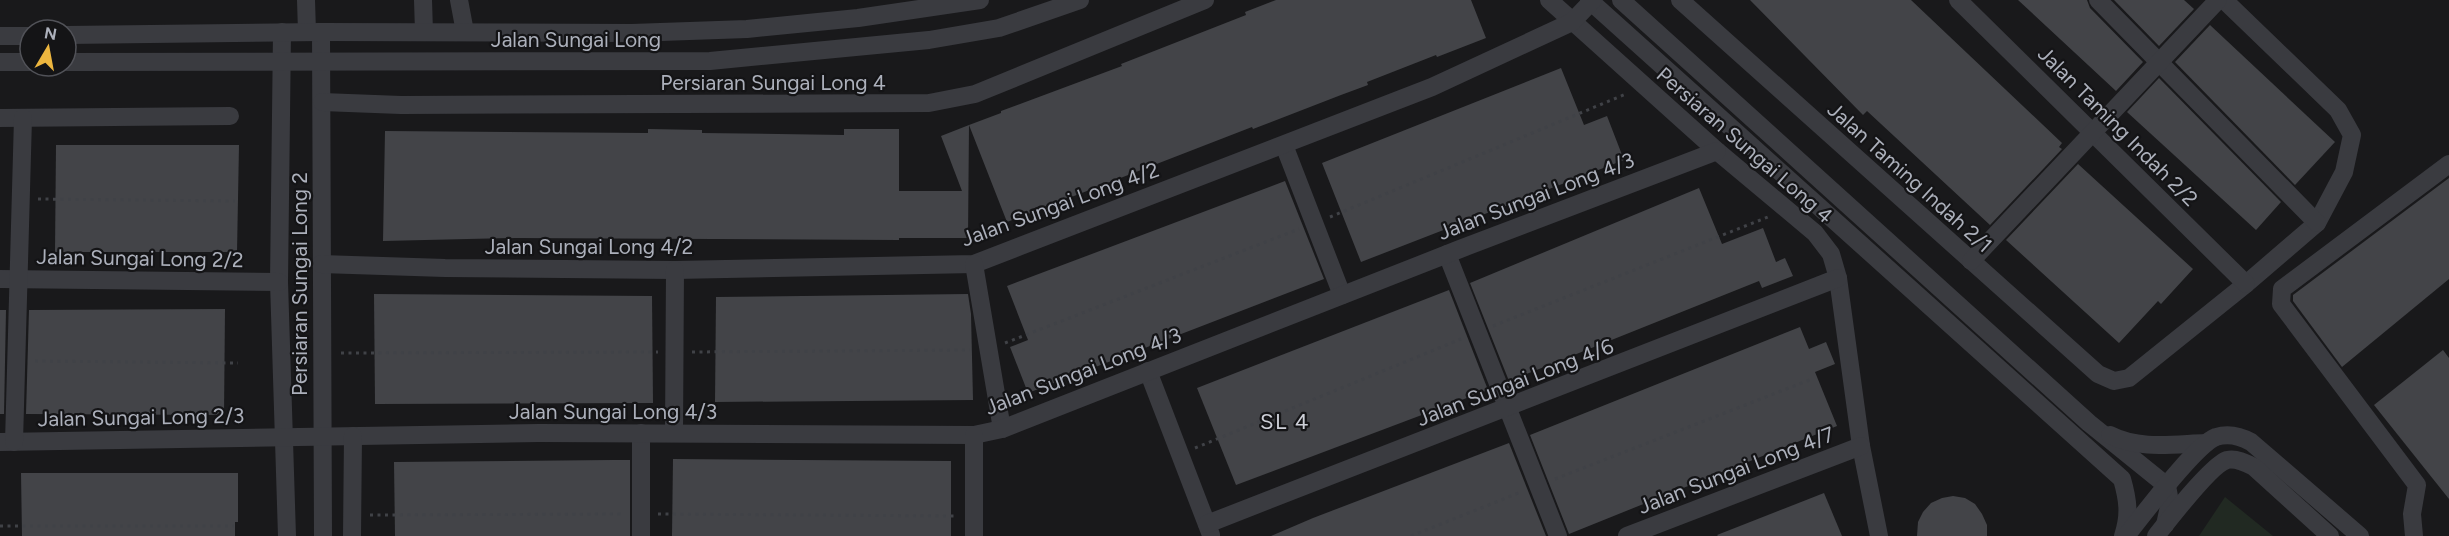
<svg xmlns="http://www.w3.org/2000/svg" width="2449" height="536" viewBox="0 0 2449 536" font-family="Figtree,sans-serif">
<rect width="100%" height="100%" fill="#19191b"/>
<path fill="#212922" d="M2225,497L2273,536H2199Z"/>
<g fill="#434448">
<path d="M1276,0H1471L1486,38L1437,57L1436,55L1367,82L1368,85L1341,95L1253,129L1252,127L1007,222L969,125L1001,113V111L1122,66L1121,64L1246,15L1245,12Z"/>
<path d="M1750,0H1911L2062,143L2059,147L2062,149L1990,225L1867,111L1863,115Z"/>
<path d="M2018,0H2087L2090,8L2143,62L2116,91Z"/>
<path d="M2114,0H2184L2194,9L2159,46Z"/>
<path d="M2210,25L2335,142L2295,185L2175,62Z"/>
<path d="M1561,68L1584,125L1607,116L1624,160L1361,262L1322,163Z"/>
<path d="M2159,78L2281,202L2256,230L2127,112Z"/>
<path d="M969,125L968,238H899V240L515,238L383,241L385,131L648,133V129L702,130V133L844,135V129H899V191H962L941,136Z"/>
<path d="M56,145H239L237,252H55Z"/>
<path d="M2078,164L2193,269L2161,304L2158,301L2119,343L2006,240Z"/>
<path d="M2449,178V279L2342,367L2293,301V295Z"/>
<path d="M1285,181L1324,279L1028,393L1010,347L1028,340L1007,286Z"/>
<path d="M1699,188L1722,244L1763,228L1776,262L1785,258L1793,276L1762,288L1759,281L1509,381L1470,283Z"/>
<path d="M1449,290L1488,390L1236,485L1197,388Z"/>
<path d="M374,294L652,296L653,403L375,404Z"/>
<path d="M968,294L971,314L973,400L715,402L716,297Z"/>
<path d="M225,309L224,415L26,414L29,310Z"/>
<path d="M0,310H6L4,414H0Z"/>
<path d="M1800,327L1809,349L1826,342L1835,364L1815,372L1837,426L1569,534L1530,435Z"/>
<path d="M2443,350L2449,358V499L2374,405Z"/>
<path d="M1509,443L1546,536H1271L1313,518Z"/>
<path d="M673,459L951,461V536H672Z"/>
<path d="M612,460H630V536H395L394,462Z"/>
<path d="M21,473H238V522H235V536H22Z"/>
<path d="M1824,493L1842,536H1718L1717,535Z"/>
<path d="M1953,496L1965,498L1975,504L1982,514L1987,525V536H1917L1918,522L1923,512L1931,503L1942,498Z"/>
</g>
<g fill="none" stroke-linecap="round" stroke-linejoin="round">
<g stroke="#404247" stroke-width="3" stroke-dasharray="3 4.5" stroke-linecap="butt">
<path d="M38,199L235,201"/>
<path d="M1330,217L1626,94"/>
<path d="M1493,326L1768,217"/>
<path d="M1005,343L1299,229"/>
<path d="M692,352L970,350"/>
<path d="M341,353L658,352"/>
<path d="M35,361L238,363"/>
<path d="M1195,448L1461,339"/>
<path d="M1555,479L1812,379"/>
<path d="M658,514L957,516"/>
<path d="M370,515L624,514"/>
<path d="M0,526H234"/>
<path d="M1411,536L1521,492"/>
</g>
<g stroke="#3a3b40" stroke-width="18">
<path d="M306,0L307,32"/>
<path d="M423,0L424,32"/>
<path d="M459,0L465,32"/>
<path d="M1549,0L1717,151L1815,233L1831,254L1838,278L1861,446L1879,536"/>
<path d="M1589,0L2122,479C2128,500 2130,515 2123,536"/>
<path d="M1621,0L2089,423L2167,486L2170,502L2165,525"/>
<path d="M1680,0L2098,374L2114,381L2129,378L2246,284L2317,223L2344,172L2352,135L2338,110L2224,0"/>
<path d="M1958,0L2246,284"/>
<path d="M2098,0L2317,223"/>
<path d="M282,32L279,282L287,536"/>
<path d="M321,32L323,536"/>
<path d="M66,35L321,32L632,33L747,29L858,18L980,0"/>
<path d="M0,36H30"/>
<path d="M0,62H30"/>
<path d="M66,62L710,61L929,40L999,28L1080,0"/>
<path d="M322,102L401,105L929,103L975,94L1205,0"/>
<path d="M0,118L230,116"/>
<path d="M1284,145L1342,295"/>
<path d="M1447,254L1558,536"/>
<path d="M1971,261L2218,0"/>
<path d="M321,264L445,268L675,270L974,264L1432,87L1572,22L1593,0"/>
<path d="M974,264L1002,429"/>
<path d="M0,279L279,282"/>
<path d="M1148,371L1211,535"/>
<path d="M641,433V536"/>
<path d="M674,433L675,270"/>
<path d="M2110,435C2139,450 2174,444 2206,443"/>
<path d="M0,442L539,433L974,435L1002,429L1460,249L1717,151"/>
<path d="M14,442L23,118"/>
<path d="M1207,524L1838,278"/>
<path d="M352,536L353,436"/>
<path d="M974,536V435"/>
<path d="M1627,536L1861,446"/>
<path d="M2126,536C2143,515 2195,445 2216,437C2229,433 2240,436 2251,442L2360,536"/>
<path d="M2156,536C2167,522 2212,464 2227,460C2237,458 2246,463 2254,467L2330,536"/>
<path d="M2414,536L2412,514L2417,485L2281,304L2282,289L2449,164"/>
</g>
</g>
<g text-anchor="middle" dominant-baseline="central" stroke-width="4.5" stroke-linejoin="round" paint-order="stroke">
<g font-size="21" fill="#acb0bb" stroke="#141416">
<text x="576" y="39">Jalan Sungai Long</text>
<text x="773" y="82">Persiaran Sungai Long 4</text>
<text transform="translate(2118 126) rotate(45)">Jalan Taming Indah 2/2</text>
<text transform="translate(1745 145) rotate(41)">Persiaran Sungai Long 4</text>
<text transform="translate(1910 177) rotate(42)">Jalan Taming Indah 2/1</text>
<text transform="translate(1536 196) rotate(-21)">Jalan Sungai Long 4/3</text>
<text transform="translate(1060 204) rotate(-20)">Jalan Sungai Long 4/2</text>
<text x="589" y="246">Jalan Sungai Long 4/2</text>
<text transform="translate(140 258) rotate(1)">Jalan Sungai Long 2/2</text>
<text transform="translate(299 284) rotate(-90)">Persiaran Sungai Long 2</text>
<text transform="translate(1083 371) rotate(-21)">Jalan Sungai Long 4/3</text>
<text transform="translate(1515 382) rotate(-21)">Jalan Sungai Long 4/6</text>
<text x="613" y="411">Jalan Sungai Long 4/3</text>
<text transform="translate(141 417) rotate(-1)">Jalan Sungai Long 2/3</text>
<text transform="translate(1736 470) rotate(-21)">Jalan Sungai Long 4/7</text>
</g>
<g font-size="22" letter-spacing="1.5" fill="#cdcfd7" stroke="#141416">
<text x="1285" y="421">SL 4</text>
</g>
</g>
<g transform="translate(48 48) rotate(10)"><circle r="28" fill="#141416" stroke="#515258" stroke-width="1.5"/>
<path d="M0-4.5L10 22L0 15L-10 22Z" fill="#edb63f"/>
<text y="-9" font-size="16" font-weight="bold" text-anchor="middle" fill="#acb0bb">N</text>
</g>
</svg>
